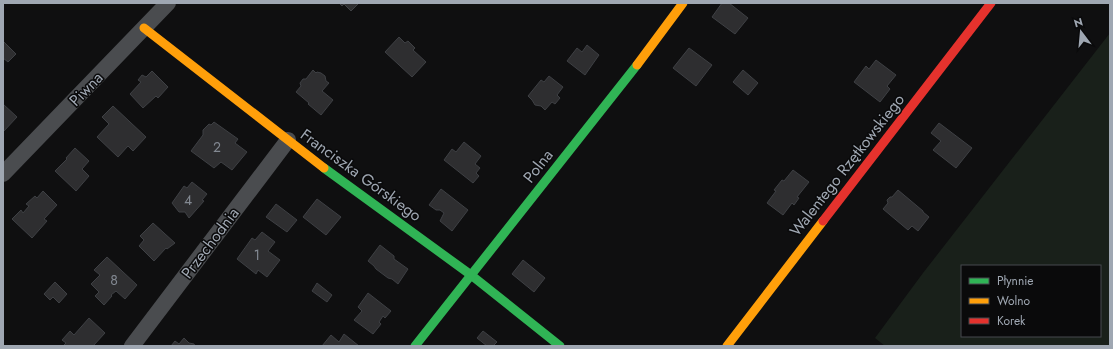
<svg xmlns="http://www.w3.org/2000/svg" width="1113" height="349" viewBox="0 0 1113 349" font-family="Jost,sans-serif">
<rect width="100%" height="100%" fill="#0f0f10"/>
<path fill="#19201a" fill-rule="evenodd" d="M1110,33V346H885L875,338L923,273ZM962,266H1100V336H962Z"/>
<g fill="#2e2e30" stroke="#3e4044">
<path d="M339,3H359L351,11L344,4L342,6Z"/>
<path d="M722,3H729L748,18L735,34L712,17Z"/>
<path d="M399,37L405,43L408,41L415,48L413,50L426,62L412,77L385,52Z"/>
<path d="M3,41L16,54L8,62L3,58Z"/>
<path d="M587,45L599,55L585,75L567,61L577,48L582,52Z"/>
<path d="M689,48L712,65L696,86L673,68Z"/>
<path d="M876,60L896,75L887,86L890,89L880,102L854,82L866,66L869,69Z"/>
<path d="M313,70L316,73L317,72L321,73L325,76L326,81L329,83L322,91L333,100L321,115L308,104L309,103L296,92L301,86L300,83L303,79H306Z"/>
<path d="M743,70L758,83L748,95L733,82Z"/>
<path d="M152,71L168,87L158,98L156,96L143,108L130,94L141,82L138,80L142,75L146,77Z"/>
<path d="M549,76L563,87L557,95L560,98L555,104L552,102L545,110L541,106L535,105L532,100L528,96L541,80L544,82Z"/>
<path d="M3,104L17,117L3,132Z"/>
<path d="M113,106L146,137L133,151L128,146L118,157L97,137L109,124L102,117Z"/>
<path d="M214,122L238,139L235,143L247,152L232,170L221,162L214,168L191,151L203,135V130L209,124L211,125Z"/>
<path d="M939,123L972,148L956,168L933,150L941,141L931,133Z"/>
<path d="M464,142L481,156L475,164L480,168L476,173L479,176L473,183L444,160L452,149L456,152Z"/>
<path d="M75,148L89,161L82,169L89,176L76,191L55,171L67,159L66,158Z"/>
<path d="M793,170L809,182L797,197L799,198L794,205L792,203L783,215L767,203L776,191L774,190L782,180L784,181Z"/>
<path d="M192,182L207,194L202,200L204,201L189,218L185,212H179L172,203L184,186L187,188Z"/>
<path d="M441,189L468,210L452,231L440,221L444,213L440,210H436L429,205Z"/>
<path d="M898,190L923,211V212L929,217L918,231L912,226L908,230L883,209L888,203L887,200L890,197H892Z"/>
<path d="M43,191L57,205L44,219L47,221L32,238L12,219L21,210L23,213L29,206L26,204L35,196L37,198Z"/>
<path d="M317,199L341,217L326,235L303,217Z"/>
<path d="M276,204L297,220L287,232L266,217Z"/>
<path d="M153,223L175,243L167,249L166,248L154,261L139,246L144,240L140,236Z"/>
<path d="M262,232L275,242L268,251L280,260L267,277L258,270L256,274L237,259L252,238L255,240Z"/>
<path d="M380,245L394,256V259L408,269L398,284L392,279L388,278L376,269L374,266L368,261Z"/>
<path d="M107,257L137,285L125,299L116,291L111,295L112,296L104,305L95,296L99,292L91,284L100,275L94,270Z"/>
<path d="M523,260L545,278L534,292L512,274Z"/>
<path d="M55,282L67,294L59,303L53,297L50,300L44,294Z"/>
<path d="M317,283L332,295L327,302L312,291Z"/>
<path d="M368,293L391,311L385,318L383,316L379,322L381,324L373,334L354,320L362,311L358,307Z"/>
<path d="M89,318L105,333L93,346H63L66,343L62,340L70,331L74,335Z"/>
<path d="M483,331L497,342L493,346H487L477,338Z"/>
<path d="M344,334L359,346H322L331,335L339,342Z"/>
<path d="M184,338L189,343L194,344L195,346H171L175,341L179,344Z"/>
</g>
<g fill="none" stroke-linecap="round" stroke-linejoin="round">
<g stroke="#4a4c4f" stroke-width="16">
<path d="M3,174L168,3"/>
<path d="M132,346L288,140"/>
</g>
<g stroke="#30b455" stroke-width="9">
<path d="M324,168L471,275L560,346"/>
<path d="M415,346L637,65"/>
</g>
<g stroke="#ff9f0a" stroke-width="9">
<path d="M144,28L324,168"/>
<path d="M637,65L683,3"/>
<path d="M727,346L823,221"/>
</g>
<path stroke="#e5322d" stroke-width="9" d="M823,221L991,3"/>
</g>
<g text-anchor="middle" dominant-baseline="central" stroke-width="3" stroke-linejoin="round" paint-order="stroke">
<g font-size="14" fill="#838992">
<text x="217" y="147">2</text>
<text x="188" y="200">4</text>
<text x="257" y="255">1</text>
<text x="114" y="280">8</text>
</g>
<g font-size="16" fill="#9fa7b2" stroke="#0a0a0b">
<text transform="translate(86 89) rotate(-46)">Piwna</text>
<text transform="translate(847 165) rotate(-52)">Walentego Rzętkowskiego</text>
<text transform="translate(538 166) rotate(-52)">Polna</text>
<text transform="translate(361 175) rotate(36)">Franciszka Górskiego</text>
<text transform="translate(210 243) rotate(-53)">Przechodnia</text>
</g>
</g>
<rect width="1113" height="349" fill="none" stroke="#9fa7b2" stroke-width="8"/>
<rect x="961" y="265" width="140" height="72" fill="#0a0a0b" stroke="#46494e"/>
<rect x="969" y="278" width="20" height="6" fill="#30b455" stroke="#46494e"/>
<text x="997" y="285" font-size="12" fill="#9fa7b2">Płynnie</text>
<rect x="969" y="298" width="20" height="6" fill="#ff9f0a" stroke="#46494e"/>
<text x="997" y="305" font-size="12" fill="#9fa7b2">Wolno</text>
<rect x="969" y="318" width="20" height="6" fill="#e5322d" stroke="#46494e"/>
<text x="997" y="325" font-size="12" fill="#9fa7b2">Korek</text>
<g transform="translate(1081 32) rotate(344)" stroke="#0a0a0b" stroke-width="3" paint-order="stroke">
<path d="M0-3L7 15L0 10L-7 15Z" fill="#9fa7b2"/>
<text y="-6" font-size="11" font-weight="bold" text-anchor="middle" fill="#9fa7b2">N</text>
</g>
</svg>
